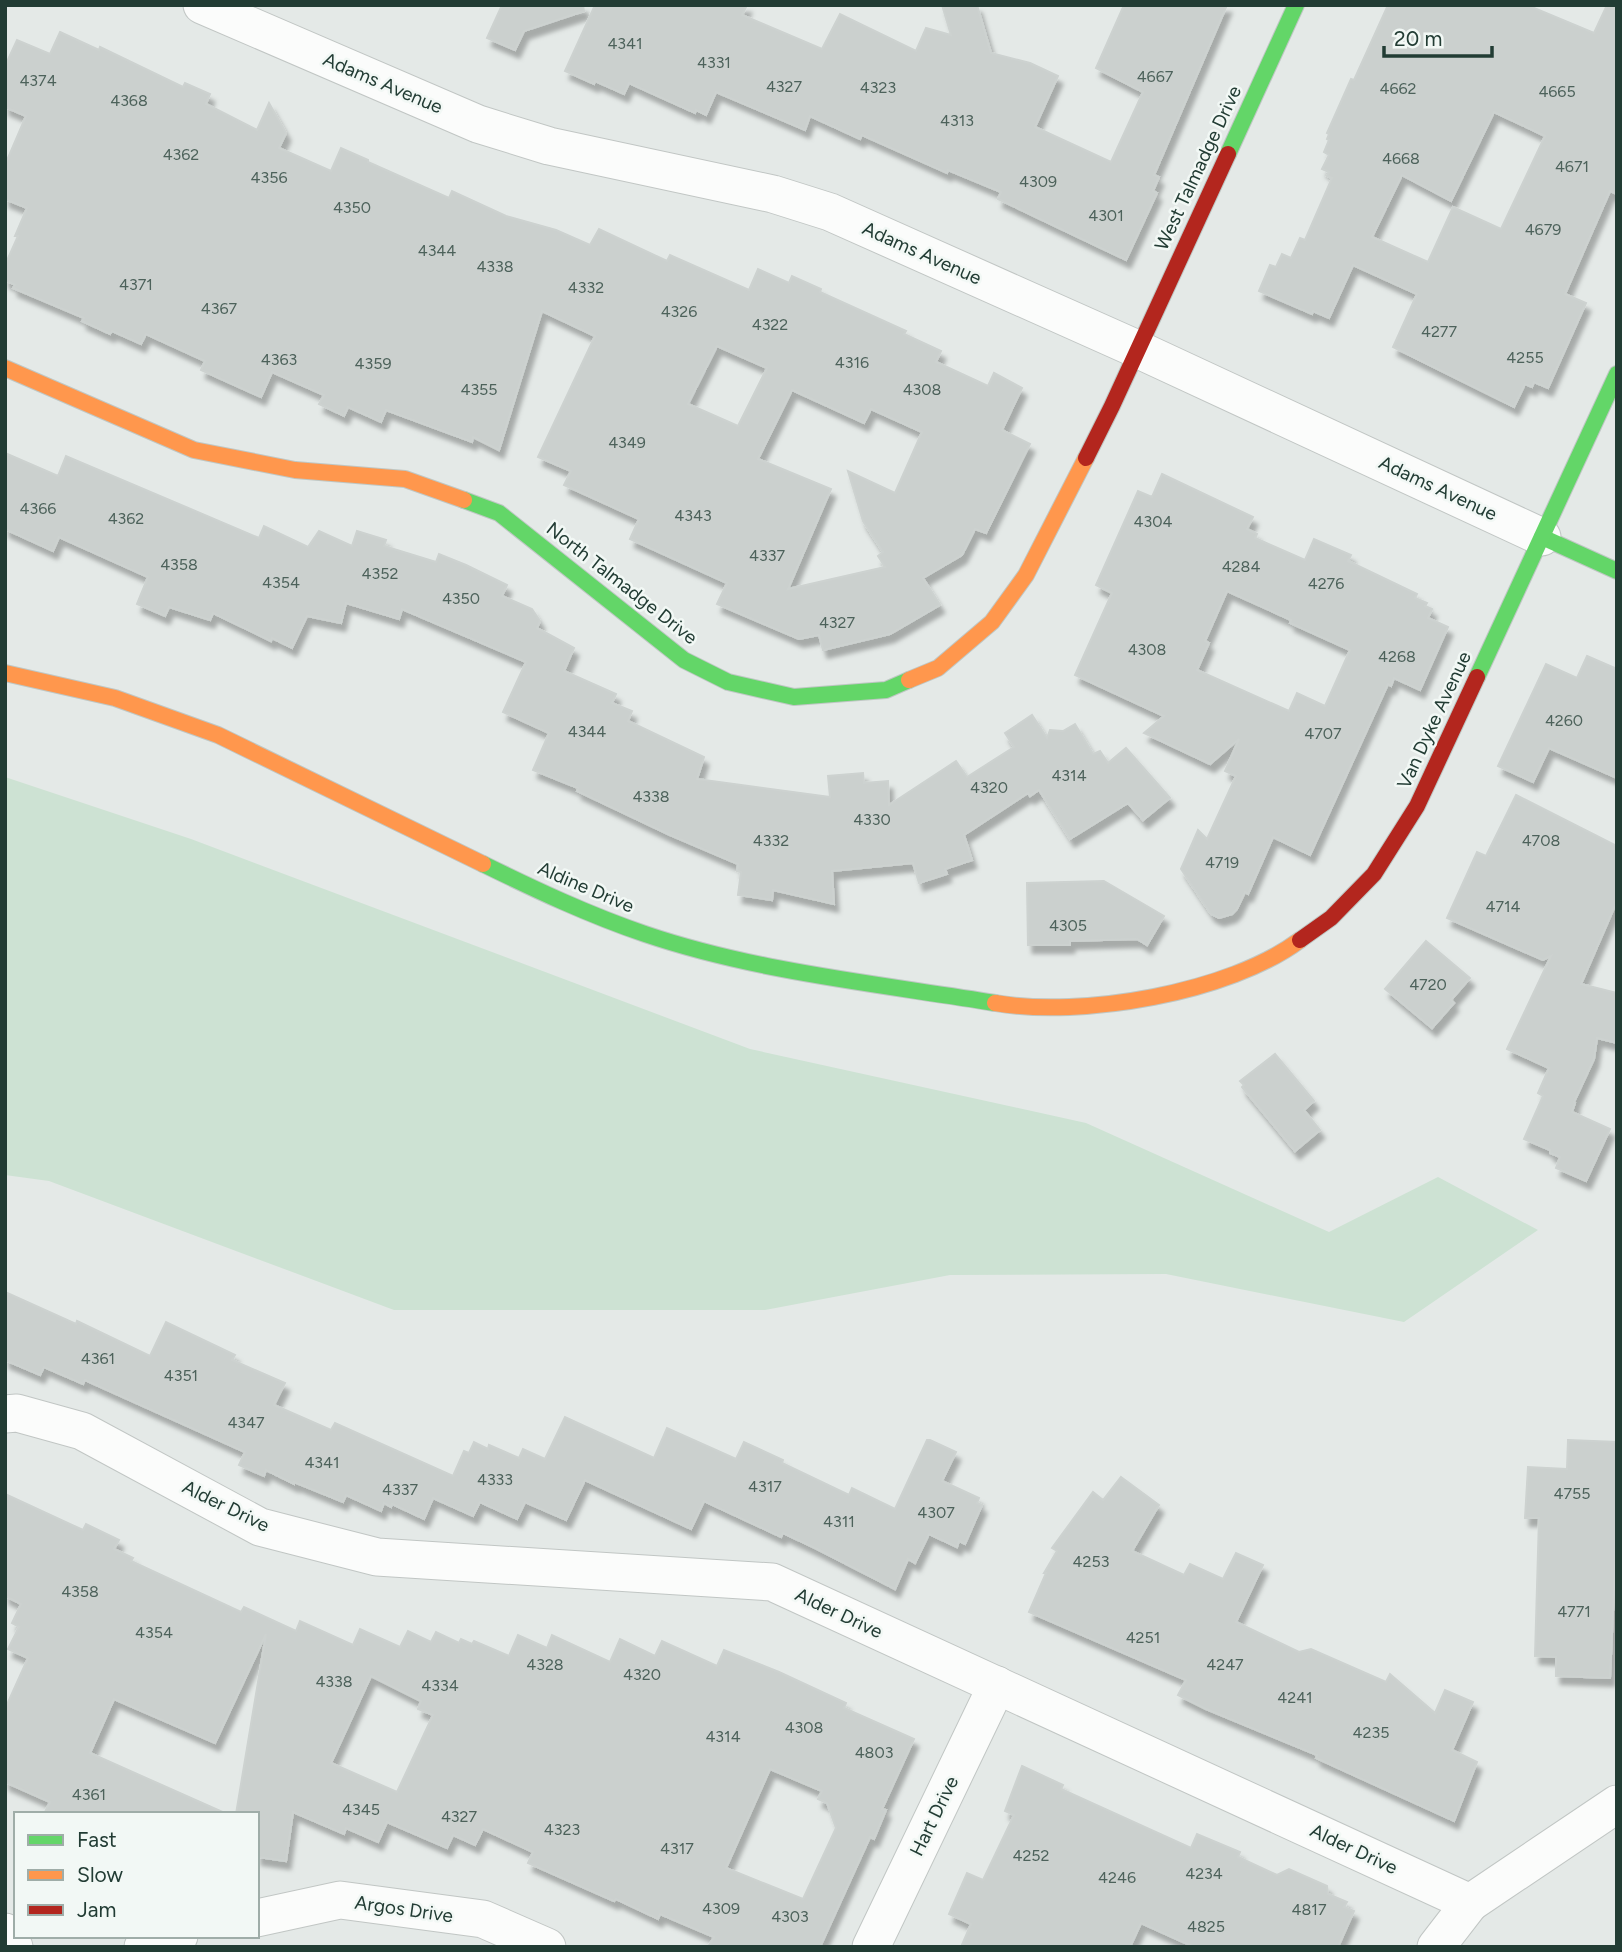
<svg xmlns="http://www.w3.org/2000/svg" width="1622" height="1952" viewBox="0 0 1622 1952" font-family="Figtree,sans-serif">
<defs>
<filter id="shadow"><feDropShadow dx="4.5" dy="8" stdDeviation="2" flood-color="#0004"/></filter>
</defs>
<rect width="100%" height="100%" fill="#e4e9e7"/>
<path fill="#cde2d3" d="M5,777L191,839L750,1049L1086,1123L1329,1232L1438,1177L1538,1230L1404,1322L1166,1274L950,1275L765,1310H394L49,1181L5,1175Z"/>
<g fill="#cbd0ce" stroke="#cdd2d0" stroke-width="2" fill-rule="evenodd" filter="url(#shadow)">
<path d="M502,5H583L584,11L524,31L515,50L487,38Z"/>
<path d="M595,5H747L742,15L822,49L840,14L916,51L926,28L951,35L942,5H977L991,53L1030,63L1058,76L1035,127L1111,162L1143,92L1096,68L1124,5H1227L1154,175L1159,177L1153,191L1157,193L1126,260L998,199L1001,192L948,170L947,173L862,135L860,139L810,116L805,130L716,92L706,115L696,110L695,113L629,83L624,94L595,81L594,84L565,71Z"/>
<path d="M1388,5H1527L1594,33L1607,5H1617V194L1610,191L1565,294L1586,303L1548,388L1534,382L1532,387L1525,384L1514,407L1393,347L1417,294L1353,265L1329,318L1313,311L1312,314L1259,291L1270,265L1276,267L1282,254L1291,258L1300,238L1305,240L1332,178L1327,176L1329,172L1322,169L1329,155L1324,152L1329,140L1327,139L1329,134L1327,133L1351,79L1354,80ZM1494,112L1545,136L1501,229L1453,207L1428,262L1372,237L1402,175L1451,201Z"/>
<path d="M60,32L99,50L100,47L183,87L185,83L210,94L206,104L257,130L269,103L286,133L279,148L331,171L341,148L368,160V162L449,198L452,191L506,216L556,230L590,245L599,229L667,261L670,255L749,290L758,269L789,283L792,276L821,289L820,292L906,331L904,334L941,351L936,362L988,386L994,373L1022,388L1002,430L1030,444L986,533L975,529L962,555L923,578L940,605L890,634L823,650L819,635L799,639L717,604L727,583L630,539L639,519L564,485L571,471L538,457L595,336L542,311L499,450L473,437L472,442L386,410L381,422L348,407L344,416L319,404L324,395L272,372L261,397L201,370L205,361L146,334L141,344L112,331L110,334L82,321L84,318L13,288L15,285L5,280V265L18,236H15L27,208L5,199V165L26,116L5,107V66L17,40L50,54ZM717,346L767,368L738,426L688,404ZM792,390L864,423L871,409L922,432L895,493L848,471L863,521L883,552L878,556L885,567L788,589L831,489L758,459Z"/>
<path d="M5,453L58,476L66,456L259,538L264,526L308,547L319,531L352,546L357,531L386,540L384,546L436,562L439,554L466,565L507,585L502,596L532,609L540,621L537,628L574,648L564,671L616,694L612,703L632,711L628,721L704,757L697,779L830,797L828,776L863,773L864,783L888,781L889,805L956,761L967,777L1014,747L1005,733L1032,715L1047,738L1050,730L1063,731L1075,724L1093,754L1100,751L1108,763L1126,748L1170,798L1143,820L1128,803L1070,839L1039,790L1030,796L1028,793L964,835L972,860L945,869L947,874L919,883L913,863L832,871L834,904L773,890L772,900L738,895L741,872L737,871L738,864L670,835L577,791L578,788L533,770L549,733L503,712L526,662L402,609L399,619L346,603L341,623L307,616L292,648L272,638L271,641L213,613L210,620L169,607L165,616L137,604L148,577L59,537L53,551L5,529Z"/>
<path d="M1162,474L1253,517L1247,529L1257,534L1255,538L1305,560L1314,539L1351,555L1348,561L1417,594L1415,598L1427,603L1425,606L1432,609L1428,618L1448,627L1420,690L1394,678L1391,686L1388,684L1310,855L1273,837L1248,894L1245,892L1237,909L1232,914L1219,918L1211,914L1181,869L1198,830L1207,839L1236,776L1225,771L1239,739L1210,764L1144,733L1164,716L1075,675L1112,593L1096,585L1138,491L1152,497ZM1227,591L1291,620L1290,623L1350,650L1325,706L1297,693L1289,711L1197,670L1209,643L1205,641Z"/>
<path d="M1587,656L1617,669V778L1549,748L1533,782L1498,766L1546,664L1577,678Z"/>
<path d="M1516,795L1617,846V901L1581,984L1617,993V1043L1597,1038L1594,1059L1574,1102L1575,1103L1572,1112L1610,1129L1586,1181L1556,1168L1560,1157L1550,1153V1150L1524,1139L1543,1096L1538,1093L1549,1068L1507,1049L1551,956L1543,960L1447,918L1477,852L1486,856Z"/>
<path d="M1104,881L1164,916L1147,945L1137,939L1070,941V945H1028L1027,883Z"/>
<path d="M1426,941L1470,978L1451,1000L1454,1003L1432,1028L1385,989Z"/>
<path d="M1275,1054L1314,1101L1304,1110L1320,1130L1295,1151L1242,1087L1244,1085L1240,1081Z"/>
<path d="M5,1292L76,1324L77,1321L150,1356L166,1322L235,1355L232,1360L285,1383L274,1405L331,1430L335,1423L453,1476L464,1451L469,1453L474,1442L488,1449L489,1445L519,1458L523,1449L545,1459L565,1417L654,1458L667,1428L736,1459L744,1442L783,1460L782,1463L849,1495L852,1488L895,1509L927,1440H930L956,1452L942,1481L979,1498L977,1503L982,1505L965,1544L959,1541L957,1547L929,1534L915,1563L908,1559L895,1589L815,1548L783,1533L781,1537L704,1501L691,1529L585,1480L566,1520L525,1502L517,1519L480,1502L473,1516L433,1498L424,1519L392,1504L391,1507L384,1503L381,1511L346,1495L343,1502L294,1482V1484L266,1470L264,1476L239,1465L245,1452L85,1380L83,1384L44,1367L40,1375L5,1360Z"/>
<path d="M1568,1440L1617,1442V1522L1610,1678L1556,1676V1657L1535,1656L1539,1518H1525L1528,1467L1567,1469Z"/>
<path d="M1121,1477L1159,1505L1132,1551L1184,1575L1190,1564L1223,1579L1236,1553L1263,1565L1236,1622L1299,1652L1311,1649L1386,1682L1390,1674L1435,1713L1445,1690L1473,1702L1452,1750L1477,1762L1454,1821L1316,1758L1317,1755L1206,1709L1178,1695L1186,1680L1029,1612L1046,1573H1044L1057,1551L1052,1548L1093,1492L1103,1500Z"/>
<path d="M5,1494L83,1530L86,1524L119,1540L114,1549L133,1558L131,1561L241,1612L244,1607L296,1631L300,1621L353,1645L360,1629L400,1647L408,1631L431,1642L436,1632L459,1643L461,1639L472,1644L474,1641L509,1656L518,1635L547,1648L552,1635L610,1662L620,1639L655,1656L662,1641L717,1666L724,1650L779,1672L846,1703L844,1708L914,1739L882,1809L886,1810L874,1839L870,1837L820,1947H708L714,1937L660,1914L658,1919L616,1899L614,1901L528,1863L533,1852L483,1829L475,1845L453,1835L447,1848L387,1822L378,1842L346,1828L344,1834L293,1812L286,1861L257,1857V1814H236L266,1634L215,1743L114,1699L90,1753L227,1814H44L50,1802L5,1782V1709L28,1658L8,1649L19,1627L12,1623L21,1604L5,1596ZM371,1676L421,1701L418,1709L433,1715L397,1792L331,1763ZM770,1769L822,1791L818,1799L827,1803L836,1828L803,1899L726,1868Z"/>
<path d="M1022,1766L1063,1785L1061,1789L1191,1848L1197,1834L1240,1852L1238,1857L1277,1875L1289,1869L1327,1886L1328,1894L1347,1902L1344,1907L1354,1911L1338,1947H1194L1141,1923L1130,1947H961L971,1924L949,1914L967,1873L983,1880L1014,1815L1005,1811Z"/>
</g>
<g fill="none" stroke-linecap="round" stroke-linejoin="round">
<g stroke="#c1c6c4" stroke-width="39">
<g id="street">
<path d="M202,5L478,124L549,146L773,194L830,212L1137,349L1542,537"/>
<path d="M5,1414L17,1413L82,1431L260,1527L377,1557L772,1582L1470,1903L1617,1804"/>
<path d="M257,1918L340,1900L483,1919L547,1947"/>
<path d="M5,1932L14,1947"/>
<path d="M143,1947L179,1936"/>
<path d="M871,1947L997,1685"/>
<path d="M1436,1947L1470,1903"/>
</g>
</g>
<g stroke="#bfc7c4" stroke-width="18">
<g id="fast">
<path d="M1228,154L1296,5"/>
<path d="M464,500L499,513L684,660L728,682L794,697L886,690L909,680"/>
<path d="M1542,537L1617,571"/>
<path d="M1477,677L1617,374"/>
<path d="M483,864C536,890 589,915 645,934C757,972 879,984 995,1003"/>
</g>
</g>
<g stroke="#bfc7c4" stroke-width="18">
<g id="slow">
<path d="M5,368L194,450L295,470L405,479L464,500"/>
<path d="M5,673L115,698L218,735L483,864"/>
<path d="M909,680L938,668L992,622L1026,575L1086,458"/>
<path d="M995,1003C1082,1018 1229,993 1300,940"/>
</g>
</g>
<g stroke="#bfc7c4" stroke-width="18">
<g id="jam">
<path d="M1086,458L1112,406L1228,154"/>
<path d="M1300,940L1331,918L1374,874L1417,806L1477,677"/>
</g>
</g>
<use href="#street" stroke="#fbfcfb" stroke-width="37"/>
<use href="#fast" stroke="#63d668" stroke-width="16"/>
<use href="#slow" stroke="#ff974d" stroke-width="16"/>
<use href="#jam" stroke="#b3261e" stroke-width="16"/>
</g>
<g text-anchor="middle" dominant-baseline="central" stroke-width="5" stroke-linejoin="round" paint-order="stroke">
<g font-size="16" fill="#4d625b">
<text x="625" y="43">4341</text>
<text x="714" y="62">4331</text>
<text x="1155" y="76">4667</text>
<text x="38" y="80">4374</text>
<text x="784" y="86">4327</text>
<text x="878" y="87">4323</text>
<text x="1398" y="88">4662</text>
<text x="1557" y="91">4665</text>
<text x="129" y="100">4368</text>
<text x="957" y="120">4313</text>
<text x="181" y="154">4362</text>
<text x="1401" y="158">4668</text>
<text x="1572" y="166">4671</text>
<text x="269" y="177">4356</text>
<text x="1038" y="181">4309</text>
<text x="352" y="207">4350</text>
<text x="1106" y="215">4301</text>
<text x="1543" y="229">4679</text>
<text x="437" y="250">4344</text>
<text x="495" y="266">4338</text>
<text x="136" y="284">4371</text>
<text x="586" y="287">4332</text>
<text x="219" y="308">4367</text>
<text x="679" y="311">4326</text>
<text x="770" y="324">4322</text>
<text x="1439" y="331">4277</text>
<text x="1525" y="357">4255</text>
<text x="279" y="359">4363</text>
<text x="852" y="362">4316</text>
<text x="373" y="363">4359</text>
<text x="479" y="389">4355</text>
<text x="922" y="389">4308</text>
<text x="627" y="442">4349</text>
<text x="38" y="508">4366</text>
<text x="693" y="515">4343</text>
<text x="126" y="518">4362</text>
<text x="1153" y="521">4304</text>
<text x="767" y="555">4337</text>
<text x="179" y="564">4358</text>
<text x="1241" y="566">4284</text>
<text x="380" y="573">4352</text>
<text x="281" y="582">4354</text>
<text x="1326" y="583">4276</text>
<text x="461" y="598">4350</text>
<text x="837" y="622">4327</text>
<text x="1147" y="649">4308</text>
<text x="1397" y="656">4268</text>
<text x="1564" y="720">4260</text>
<text x="587" y="731">4344</text>
<text x="1323" y="733">4707</text>
<text x="1069" y="775">4314</text>
<text x="989" y="787">4320</text>
<text x="651" y="796">4338</text>
<text x="872" y="819">4330</text>
<text x="771" y="840">4332</text>
<text x="1541" y="840">4708</text>
<text x="1222" y="862">4719</text>
<text x="1503" y="906">4714</text>
<text x="1068" y="925">4305</text>
<text x="1428" y="984">4720</text>
<text x="98" y="1358">4361</text>
<text x="181" y="1375">4351</text>
<text x="246" y="1422">4347</text>
<text x="322" y="1462">4341</text>
<text x="495" y="1479">4333</text>
<text x="765" y="1486">4317</text>
<text x="400" y="1489">4337</text>
<text x="1572" y="1493">4755</text>
<text x="936" y="1512">4307</text>
<text x="839" y="1521">4311</text>
<text x="1091" y="1561">4253</text>
<text x="80" y="1591">4358</text>
<text x="1574" y="1611">4771</text>
<text x="154" y="1632">4354</text>
<text x="1143" y="1637">4251</text>
<text x="545" y="1664">4328</text>
<text x="1225" y="1664">4247</text>
<text x="642" y="1674">4320</text>
<text x="334" y="1681">4338</text>
<text x="440" y="1685">4334</text>
<text x="1295" y="1697">4241</text>
<text x="804" y="1727">4308</text>
<text x="1371" y="1732">4235</text>
<text x="723" y="1736">4314</text>
<text x="874" y="1752">4803</text>
<text x="89" y="1794">4361</text>
<text x="361" y="1809">4345</text>
<text x="459" y="1816">4327</text>
<text x="562" y="1829">4323</text>
<text x="677" y="1848">4317</text>
<text x="1031" y="1855">4252</text>
<text x="1204" y="1873">4234</text>
<text x="1117" y="1877">4246</text>
<text x="721" y="1908">4309</text>
<text x="1309" y="1909">4817</text>
<text x="790" y="1916">4303</text>
<text x="1206" y="1926">4825</text>
</g>
<g font-size="19" fill="#223c34" stroke="#f2f8f5">
<text transform="translate(383 83) rotate(23)">Adams Avenue</text>
<text transform="translate(1198 168) rotate(-65)">West Talmadge Drive</text>
<text transform="translate(922 253) rotate(24)">Adams Avenue</text>
<text transform="translate(1438 488) rotate(25)">Adams Avenue</text>
<text transform="translate(622 583) rotate(38)">North Talmadge Drive</text>
<text transform="translate(1434 720) rotate(-65)">Van Dyke Avenue</text>
<text transform="translate(586 887) rotate(23)">Aldine Drive</text>
<text transform="translate(226 1506) rotate(26)">Alder Drive</text>
<text transform="translate(839 1613) rotate(25)">Alder Drive</text>
<text transform="translate(934 1816) rotate(-64)">Hart Drive</text>
<text transform="translate(1354 1849) rotate(25)">Alder Drive</text>
<text transform="translate(404 1909) rotate(8)">Argos Drive</text>
</g>
</g>
<rect width="1622" height="1952" fill="none" stroke="#223c34" stroke-width="14"/>
<rect x="14" y="1812" width="245" height="126" fill="#f2f8f5" stroke="#9fada8" stroke-width="2"/>
<rect x="28" y="1835" width="35" height="10" fill="#63d668" stroke="#9fada8" stroke-width="2"/>
<text x="77" y="1847" font-size="21" fill="#223c34">Fast</text>
<rect x="28" y="1870" width="35" height="10" fill="#ff974d" stroke="#9fada8" stroke-width="2"/>
<text x="77" y="1882" font-size="21" fill="#223c34">Slow</text>
<rect x="28" y="1905" width="35" height="10" fill="#b3261e" stroke="#9fada8" stroke-width="2"/>
<text x="77" y="1917" font-size="21" fill="#223c34">Jam</text>
<path d="M1384 46v10h108v-10" fill="none" stroke="#223c34" stroke-width="3.5"/>
<text x="1394" y="46" font-size="21" fill="#223c34" stroke="#f2f8f5" stroke-width="5" paint-order="stroke">20 m</text>
</svg>
